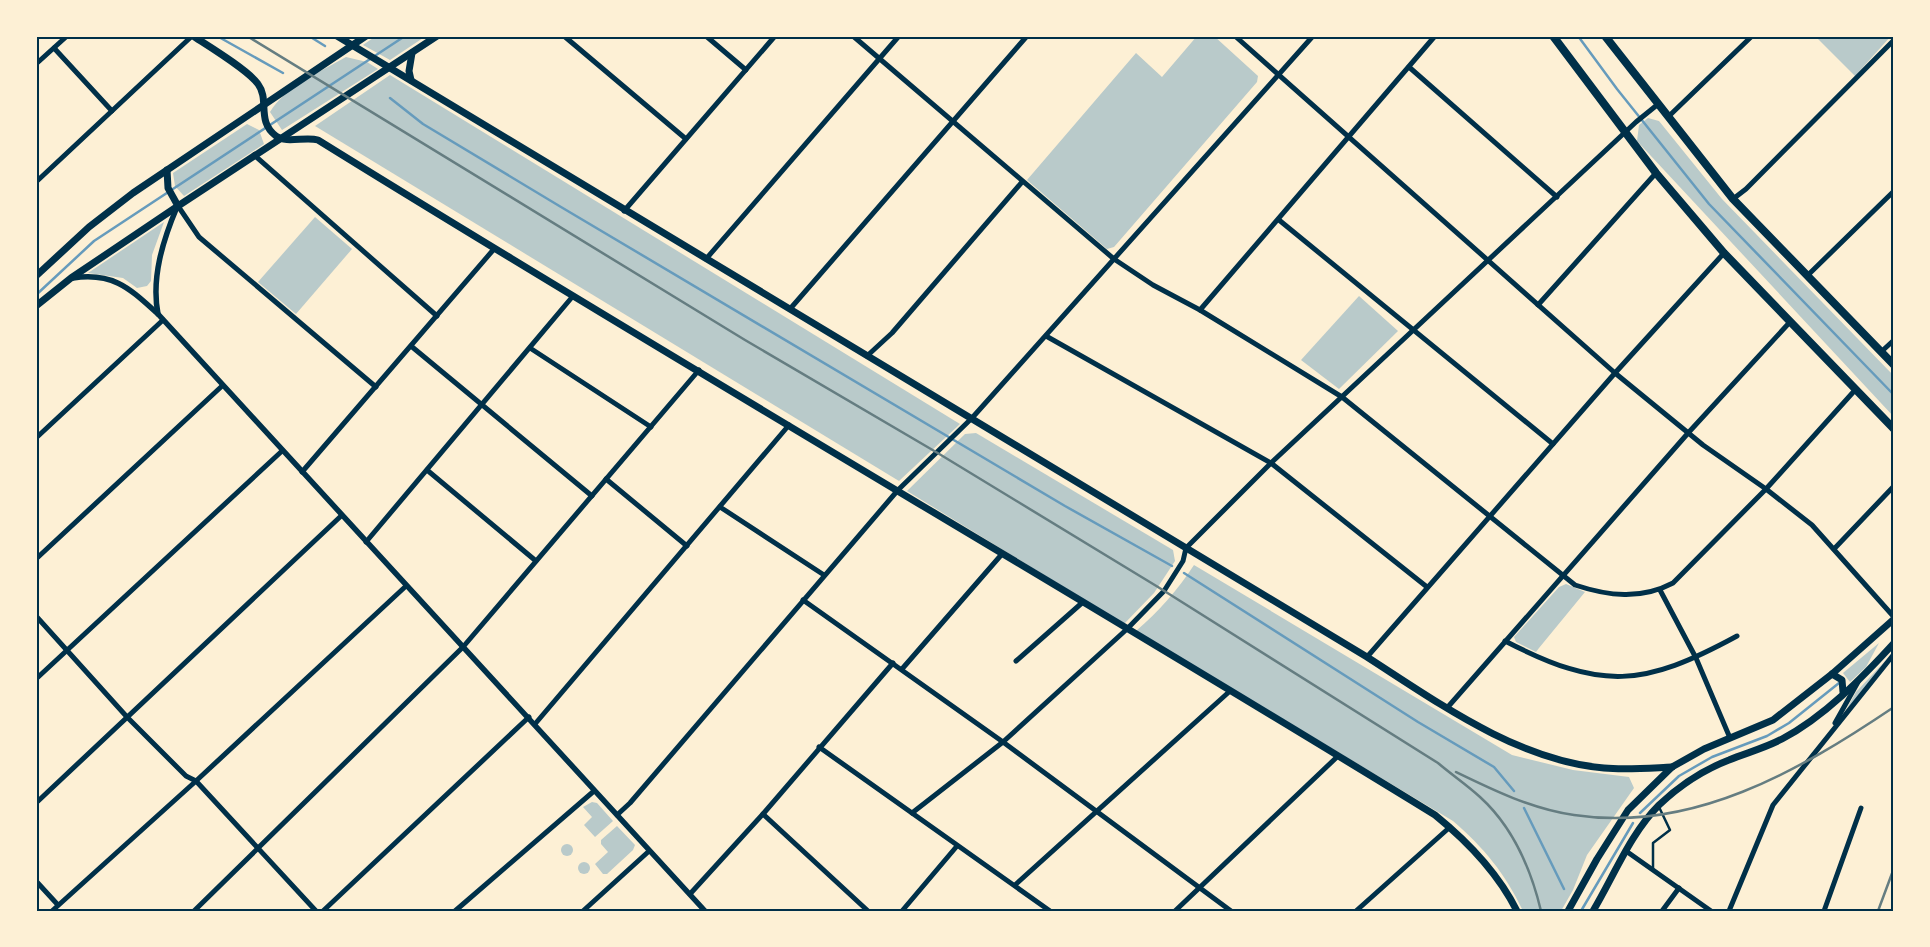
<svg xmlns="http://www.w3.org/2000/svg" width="1930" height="947" viewBox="0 0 1930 947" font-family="Roboto,sans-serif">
<rect width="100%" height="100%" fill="#fdf0d5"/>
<g fill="#b9caca">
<path d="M376,36H426L390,60L363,45Z"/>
<path d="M1197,36H1214L1258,76L1257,82L1114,247L1107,249L1027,180L1136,53L1162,77Z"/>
<path d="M1815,36H1891L1855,76Z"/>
<path d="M346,57L367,62L378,69L282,130L270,112C286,86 320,72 346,57Z"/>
<path d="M390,75L960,424L899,481L315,126Z"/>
<path d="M1648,118L1659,121L1722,199L1894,376V417L1637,141L1639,125Z"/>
<path d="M247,124L259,130L264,144L184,196L175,186L173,173Z"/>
<path d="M315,217L352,249L296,314L258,282Z"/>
<path d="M164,222L152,255L151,281L147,286L137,288L123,278L88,273Z"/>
<path d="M1359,296L1398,331L1339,389L1301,360Z"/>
<path d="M976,433L1173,550L1175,561L1154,593L1124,624L907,491L965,434Z"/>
<path d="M1194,565L1512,755L1573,770L1629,777L1634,788L1587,855L1573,890L1561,911H1523C1505,873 1484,848 1453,821L1136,631C1159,611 1177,591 1194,565Z"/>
<path d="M1566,584L1585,592L1539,648L1536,652L1516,642L1514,637L1559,587Z"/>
<path d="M1879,643L1866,667L1850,682L1843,673Z"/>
<path d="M1887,659L1845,712L1856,692Z"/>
<path d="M592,802L597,803L613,821L595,837L584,825L592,817L583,807Z"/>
<path d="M617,826L635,845L633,850L607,874H603L595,864L608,852L601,844V840Z"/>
<circle cx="567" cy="850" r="6"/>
<circle cx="584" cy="868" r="6"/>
</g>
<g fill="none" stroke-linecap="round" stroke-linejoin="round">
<g stroke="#669bbc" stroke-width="2.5">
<path d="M217,36L283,73"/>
<path d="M309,36L325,46"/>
<path d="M1578,36L1617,89L1709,204L1894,395"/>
<path d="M390,98L423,124L561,207L1065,506L1172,566"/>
<path d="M36,295L94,241L405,36"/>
<path d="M1184,573L1418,722L1494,767L1514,791"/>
<path d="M1524,808L1564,889"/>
<path d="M1640,813L1679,776L1712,757L1767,736L1789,723L1839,683"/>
<path d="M1581,911L1633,823"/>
</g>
<path stroke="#003049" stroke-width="2.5" d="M1653,870V843L1670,830L1659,807"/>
<g stroke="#003049" stroke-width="5">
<path d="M564,36L686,139"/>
<path d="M706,36L746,70"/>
<path d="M853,36L1114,259L1153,285L1200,310L1342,397L1575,585C1608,596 1641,600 1673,583L1766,489L1856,389"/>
<path d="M1235,36L1615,373L1703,445L1766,489L1812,525L1894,617"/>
<path d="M54,48L112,111"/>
<path d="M36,64L67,36"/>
<path d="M1409,67L1557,197"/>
<path d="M1668,117L1752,36"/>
<path d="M254,155L437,316"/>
<path d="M36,182L192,36"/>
<path d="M1733,199L1746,189L1894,40"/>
<path d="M178,206L199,237L376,387"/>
<path d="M624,211L775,36"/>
<path d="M1279,220L1553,444"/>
<path d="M706,259L899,36"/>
<path d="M1807,276L1894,191"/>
<path d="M1538,305L1656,173"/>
<path d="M790,309L1027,36"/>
<path d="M1200,310L1435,36"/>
<path d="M1046,336L1271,463L1427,587"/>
<path d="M411,346L592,496"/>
<path d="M530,348L651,427"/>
<path d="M1881,352L1894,340"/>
<path d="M867,356L892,333L1022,182"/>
<path d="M36,438L163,320"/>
<path d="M427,470L536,561"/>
<path d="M302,472L494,249"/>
<path d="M606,479L687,546"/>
<path d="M720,507L824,575"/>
<path d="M366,542L573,296"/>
<path d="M1834,549L1894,486"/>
<path d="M36,559L222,386"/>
<path d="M1660,590L1696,658L1730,738"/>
<path d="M803,600L1003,742L1231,911"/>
<path d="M36,616L127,717L186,776L196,781L316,911"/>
<path d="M1505,641C1602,691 1643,687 1737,636"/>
<path d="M1367,657L1615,373L1724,253"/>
<path d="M1016,661L1083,602"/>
<path d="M902,669L1002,554"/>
<path d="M36,679L282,451"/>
<path d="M1447,708L1689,432L1790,322"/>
<path d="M1835,723L1858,682"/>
<path d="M535,724L789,425"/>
<path d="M819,747L1050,911"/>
<path d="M36,803L341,516"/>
<path d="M912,813L1003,742L1127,629L1164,591L1183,561L1186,548L1271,463L1636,122L1657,105"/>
<path d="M763,814L868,911"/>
<path d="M617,815L630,803L898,490L972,418L1313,36"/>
<path d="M1626,851L1711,911"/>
<path d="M36,881L58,905"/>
<path d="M1015,885L1230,691"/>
<path d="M690,894L763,814L893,663"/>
<path d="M52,911L196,781L406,586"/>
<path d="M194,911L463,647L699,370"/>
<path d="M323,911L529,717"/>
<path d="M455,911L594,791"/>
<path d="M583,911L648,852"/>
<path d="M902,911L957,846"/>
<path d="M1175,911L1338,756"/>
<path d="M1356,911L1450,827"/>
<path d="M1662,911L1679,888"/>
<path d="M1729,911L1773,805L1894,654"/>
<path d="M1824,911L1861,808"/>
</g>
<g stroke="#003049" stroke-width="5.5">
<path d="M73,278C114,272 130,289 158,314L705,911"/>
<path d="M158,314C151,278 163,240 177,207"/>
</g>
<g stroke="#003049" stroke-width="7">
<path d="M193,36C210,47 248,70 258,84C270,100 256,121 276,136C287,144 305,136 318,140C687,369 1064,587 1435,815C1467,841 1498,873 1517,911"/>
<path d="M337,36L1367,657C1437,702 1518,761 1604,768C1626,770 1650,768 1672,767"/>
<path d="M411,80L409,71L412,53"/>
<path d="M167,170L168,188L178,206"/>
<path d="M36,276L89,227L133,193L366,36"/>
<path d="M36,306L71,278L178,206L437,36"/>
<path d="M1832,674L1842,680L1843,692"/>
<path d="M1568,911L1597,859L1628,810L1672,767L1704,749L1773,720L1832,674L1894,619"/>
<path d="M1593,911C1614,876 1630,834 1659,805C1679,786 1703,770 1729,760C1746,753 1765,748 1782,739C1824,717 1862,678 1894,643"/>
</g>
<g stroke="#003049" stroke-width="8">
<path d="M1553,36L1656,173L1724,253L1894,429"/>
<path d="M1605,36L1733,199L1894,365"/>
</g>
<g stroke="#657d81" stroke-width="2.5">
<path d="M247,36L745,340L936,452L1158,587L1438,763C1452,775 1467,785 1480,797C1513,827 1531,869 1541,911"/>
<path d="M1456,772C1493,790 1532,809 1574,815C1692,833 1799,771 1894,707"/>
<path d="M1878,911L1894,868"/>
</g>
</g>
<rect width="1930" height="947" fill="none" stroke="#fdf0d5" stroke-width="75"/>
<rect x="38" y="38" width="1854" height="872" fill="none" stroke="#003049" stroke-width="2"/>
</svg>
